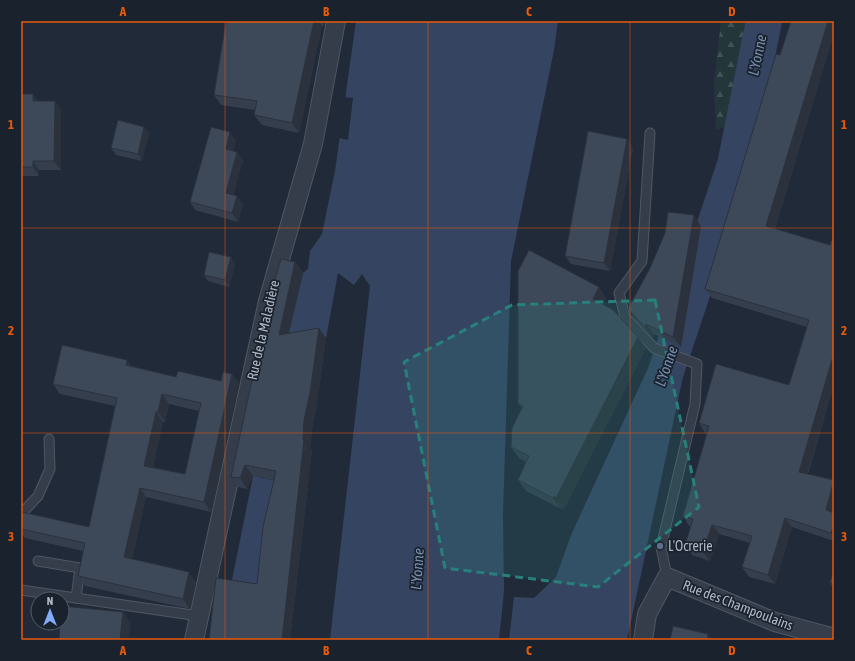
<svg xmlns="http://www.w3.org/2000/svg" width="855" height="661" viewBox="0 0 855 661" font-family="'Asap Condensed',sans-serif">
<defs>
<pattern id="forest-firs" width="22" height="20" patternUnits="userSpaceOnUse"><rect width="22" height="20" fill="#23373a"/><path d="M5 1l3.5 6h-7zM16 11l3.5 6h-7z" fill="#405255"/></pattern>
</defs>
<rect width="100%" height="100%" fill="#212a39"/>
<path fill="url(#forest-firs)" d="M721,21H759L751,66L737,121L716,130L714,84Z"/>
<g fill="#354561">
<path d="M356,21H558L554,50L511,261L503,514L504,591L499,640H330L370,286L362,274L354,285L338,273L326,338L269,416L303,273L308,269L310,251L322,234L335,171Z"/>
<path d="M655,353L685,367L627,640H509L514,597L534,598L556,577L571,535Z"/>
<path d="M253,476L283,482L264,594L230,590Z"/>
</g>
<path fill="#212a39" d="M345,97L353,98L348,140L339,138Z"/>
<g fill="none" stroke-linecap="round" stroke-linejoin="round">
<path stroke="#354561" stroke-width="36" d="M654,407L735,165L764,21"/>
<g stroke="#4f5764" stroke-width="11">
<g id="lane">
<path d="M650,133L642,261L619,293L625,317L654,348L697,364L695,404L661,547L667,577"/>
<path d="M21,514L38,496L50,469L49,439"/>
<path d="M38,561L80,568L76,598"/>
<path d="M21,590L199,616"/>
</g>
</g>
<g stroke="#4f5764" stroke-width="20">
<g id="street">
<path d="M194,640L268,301L313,144L336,21"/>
<path d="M643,640L647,614L667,577L775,622L834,638"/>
</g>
</g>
<use href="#lane" stroke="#353d4a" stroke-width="9"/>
<use href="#street" stroke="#353d4a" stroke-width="18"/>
</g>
<g fill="#343e4d" fill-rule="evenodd">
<path d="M226,21H326L324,26H322L299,133L262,125L254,115L255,110L221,105L214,95Z"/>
<path d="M833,21L834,22V33L775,229L830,245L834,232V384L808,474L834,480V541L792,527L775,584L749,577L742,567L750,543L719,534L710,561L692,555L685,545L691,526H689L683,516L707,433H705L699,423L789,385L807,327L712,298L705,289L780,55Z"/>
<path d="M21,94H33L38,101H55L61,110V170H39V176H22L21,174Z"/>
<path d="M144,127L149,133L142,161L116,155L111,148Z"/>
<path d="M627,139L633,148L610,271L571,264L565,256Z"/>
<path d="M236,140L233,151L237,152L243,160L233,195L243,204L238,222L195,210L190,202Z"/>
<path d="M701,226L681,347L654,334L652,337L635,319L628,309Z"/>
<path d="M231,257L235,264L229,287L208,281L204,275Z"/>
<path d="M295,262L303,273L289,333L326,338L317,403L312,430L310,448L312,451L290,640H209L257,584L274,480L253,476L247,489L238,487L231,477Z"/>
<path d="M607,299L603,305L646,348L564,509L562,508L561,509L526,491L518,480L526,462L519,458L511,447L522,408L518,403Z"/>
<path d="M127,360L132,367L176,377L221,381L232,374L239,383L211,512L146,497L132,559L196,582L190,609L85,586L78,576L83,551L25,538L21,533V514L89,527L115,406L60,394L53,384ZM169,404L199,411L185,474L153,467L163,422H165Z"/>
<path d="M834,567V589L830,583Z"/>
</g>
<g fill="#2b323e">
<path d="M314,21H319L322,26L299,133L292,123Z"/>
<path d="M321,21H326L324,26Z"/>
<path d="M828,21H833L834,22V33L773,236L766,226Z"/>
<path d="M33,94L39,102L33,101Z"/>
<path d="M55,101L61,110V170L54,161Z"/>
<path d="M144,127L149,133L142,161L138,154Z"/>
<path d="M230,132L236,140L232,157L226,149Z"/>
<path d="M627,139L633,148L610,271L604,263Z"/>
<path d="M237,152L243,160L232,202L226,193Z"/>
<path d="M33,161L39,170V176L33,167Z"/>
<path d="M237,196L243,204L238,222L232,213Z"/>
<path d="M694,215L701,226L681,347L673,337Z"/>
<path d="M231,257L235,264L229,287L225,280Z"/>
<path d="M295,262L303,273L286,345L279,335Z"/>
<path d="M599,287L607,299L601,311L593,299Z"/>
<path d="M646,324L654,334L652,337L645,327Z"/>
<path d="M319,328L326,338L317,403L312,430L310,448L312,451L290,640H282L304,420Z"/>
<path d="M638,337L646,348L564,509L556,498Z"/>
<path d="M834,353V384L805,481L799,472Z"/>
<path d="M127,360L134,369L126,365Z"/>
<path d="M232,374L239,383L211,512L204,502Z"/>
<path d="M162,394L169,404L165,422L158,412Z"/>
<path d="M156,412L163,422L151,475L144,466Z"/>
<path d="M245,465L253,476L247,489L240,478Z"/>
<path d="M834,481V515L826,510Z"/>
<path d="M140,488L146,497L130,567L124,557Z"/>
<path d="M554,496L562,508L561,509L553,498Z"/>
<path d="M785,518L792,527L775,584L768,575Z"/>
<path d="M712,525L719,534L710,561L703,552Z"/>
<path d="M834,525V537L831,533Z"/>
<path d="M189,572L196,582L190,609L183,599Z"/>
<path d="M123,612L131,623L129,640H120Z"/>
<path d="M708,634L712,640H707Z"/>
</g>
<g fill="#3d4859" stroke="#2b323e" fill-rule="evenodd">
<path d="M226,21H314L292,123L254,115L257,101L214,95Z"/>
<path d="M791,21H828L766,226L830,245L834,232V353L799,472L834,480L826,510L834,513V525L831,533L785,518L768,575L742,567L752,536L712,525L703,552L685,545L693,519L683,516L709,426L699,423L716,364L789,385L809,320L705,289L776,54L780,55Z"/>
<path d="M21,94H33V101H55L54,161H33V167H21Z"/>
<path d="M118,120L144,127L138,154L111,148Z"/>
<path d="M211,127L230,132L226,149L237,152L226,193L237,196L232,213L190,202Z"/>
<path d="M588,131L627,139L604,263L565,256Z"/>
<path d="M668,212L694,215L673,337L646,324L645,327L628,309L650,268L665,233Z"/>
<path d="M529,250L599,287L593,299L613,310L638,337L556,498L554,496L553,498L518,480L529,456L511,447L512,428L523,406L518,403V271Z"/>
<path d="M209,252L231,257L225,280L204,275Z"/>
<path d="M281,259L295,262L279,335L319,328L310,393L304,420L303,440H304L282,640H209L216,578L257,584L263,527L276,471L245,465L240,478L231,477L271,293Z"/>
<path d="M62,345L127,360L126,365L176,377L178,371L221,381L223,372L232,374L204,502L140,488L124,557L189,572L183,599L78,576L85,543L21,529L22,512L89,527L117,398L53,384ZM162,394L201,403L185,474L144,466L156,412H158Z"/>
<path d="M834,567V584L830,583Z"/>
<path d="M62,606L123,612L120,640H59L60,623H62Z"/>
<path d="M673,626L708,634L707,640H670Z"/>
</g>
<path fill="#27807b" fill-opacity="0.2" stroke="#27807b" stroke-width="3" stroke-dasharray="8 5" stroke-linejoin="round" d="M655,300L699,507L598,587L445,568L404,362L512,305Z"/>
<path fill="none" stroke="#e8590c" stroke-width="1" stroke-opacity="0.55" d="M225,21V640M428,21V640M630,21V640M21,228H834M21,433H834"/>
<circle fill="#5c6f8a" stroke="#1a222e" stroke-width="1.5" cx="660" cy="546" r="4"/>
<g text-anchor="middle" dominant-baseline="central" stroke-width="3.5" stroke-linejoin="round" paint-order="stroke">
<g font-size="14" fill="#afb7c6" stroke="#1a222e">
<text transform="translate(263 330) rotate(-77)">Rue de la Maladière</text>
<text transform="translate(738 605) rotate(21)">Rue des Champoulains</text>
</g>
<g font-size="14" fill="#afb7c6" stroke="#1a222e" text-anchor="start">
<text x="668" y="546">L'Ocrerie</text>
</g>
<g font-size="15" font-style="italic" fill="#778daf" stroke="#1a222e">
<text transform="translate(757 55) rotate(-78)">L'Yonne</text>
<text transform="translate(666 366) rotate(-71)">L'Yonne</text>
<text transform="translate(417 569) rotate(-86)">L'Yonne</text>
</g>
</g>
<rect width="855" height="661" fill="none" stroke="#1a222e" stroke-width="44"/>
<g transform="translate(50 611)"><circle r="19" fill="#1a222e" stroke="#565e6b"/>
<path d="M0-3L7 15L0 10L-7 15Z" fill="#82abf9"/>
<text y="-6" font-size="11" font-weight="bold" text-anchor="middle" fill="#afb7c6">N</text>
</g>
<rect x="22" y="22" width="811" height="617" fill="none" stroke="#e8590c" stroke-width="1.5"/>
<g font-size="13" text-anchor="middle" font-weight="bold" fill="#e8590c">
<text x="123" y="16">A</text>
<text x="326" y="16">B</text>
<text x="529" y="16">C</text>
<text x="732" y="16">D</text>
<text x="11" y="129">1</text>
<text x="844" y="129">1</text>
<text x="11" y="335">2</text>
<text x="844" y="335">2</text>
<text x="11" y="541">3</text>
<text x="844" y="541">3</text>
<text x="123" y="655">A</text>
<text x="326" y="655">B</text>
<text x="529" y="655">C</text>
<text x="732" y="655">D</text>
</g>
</svg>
